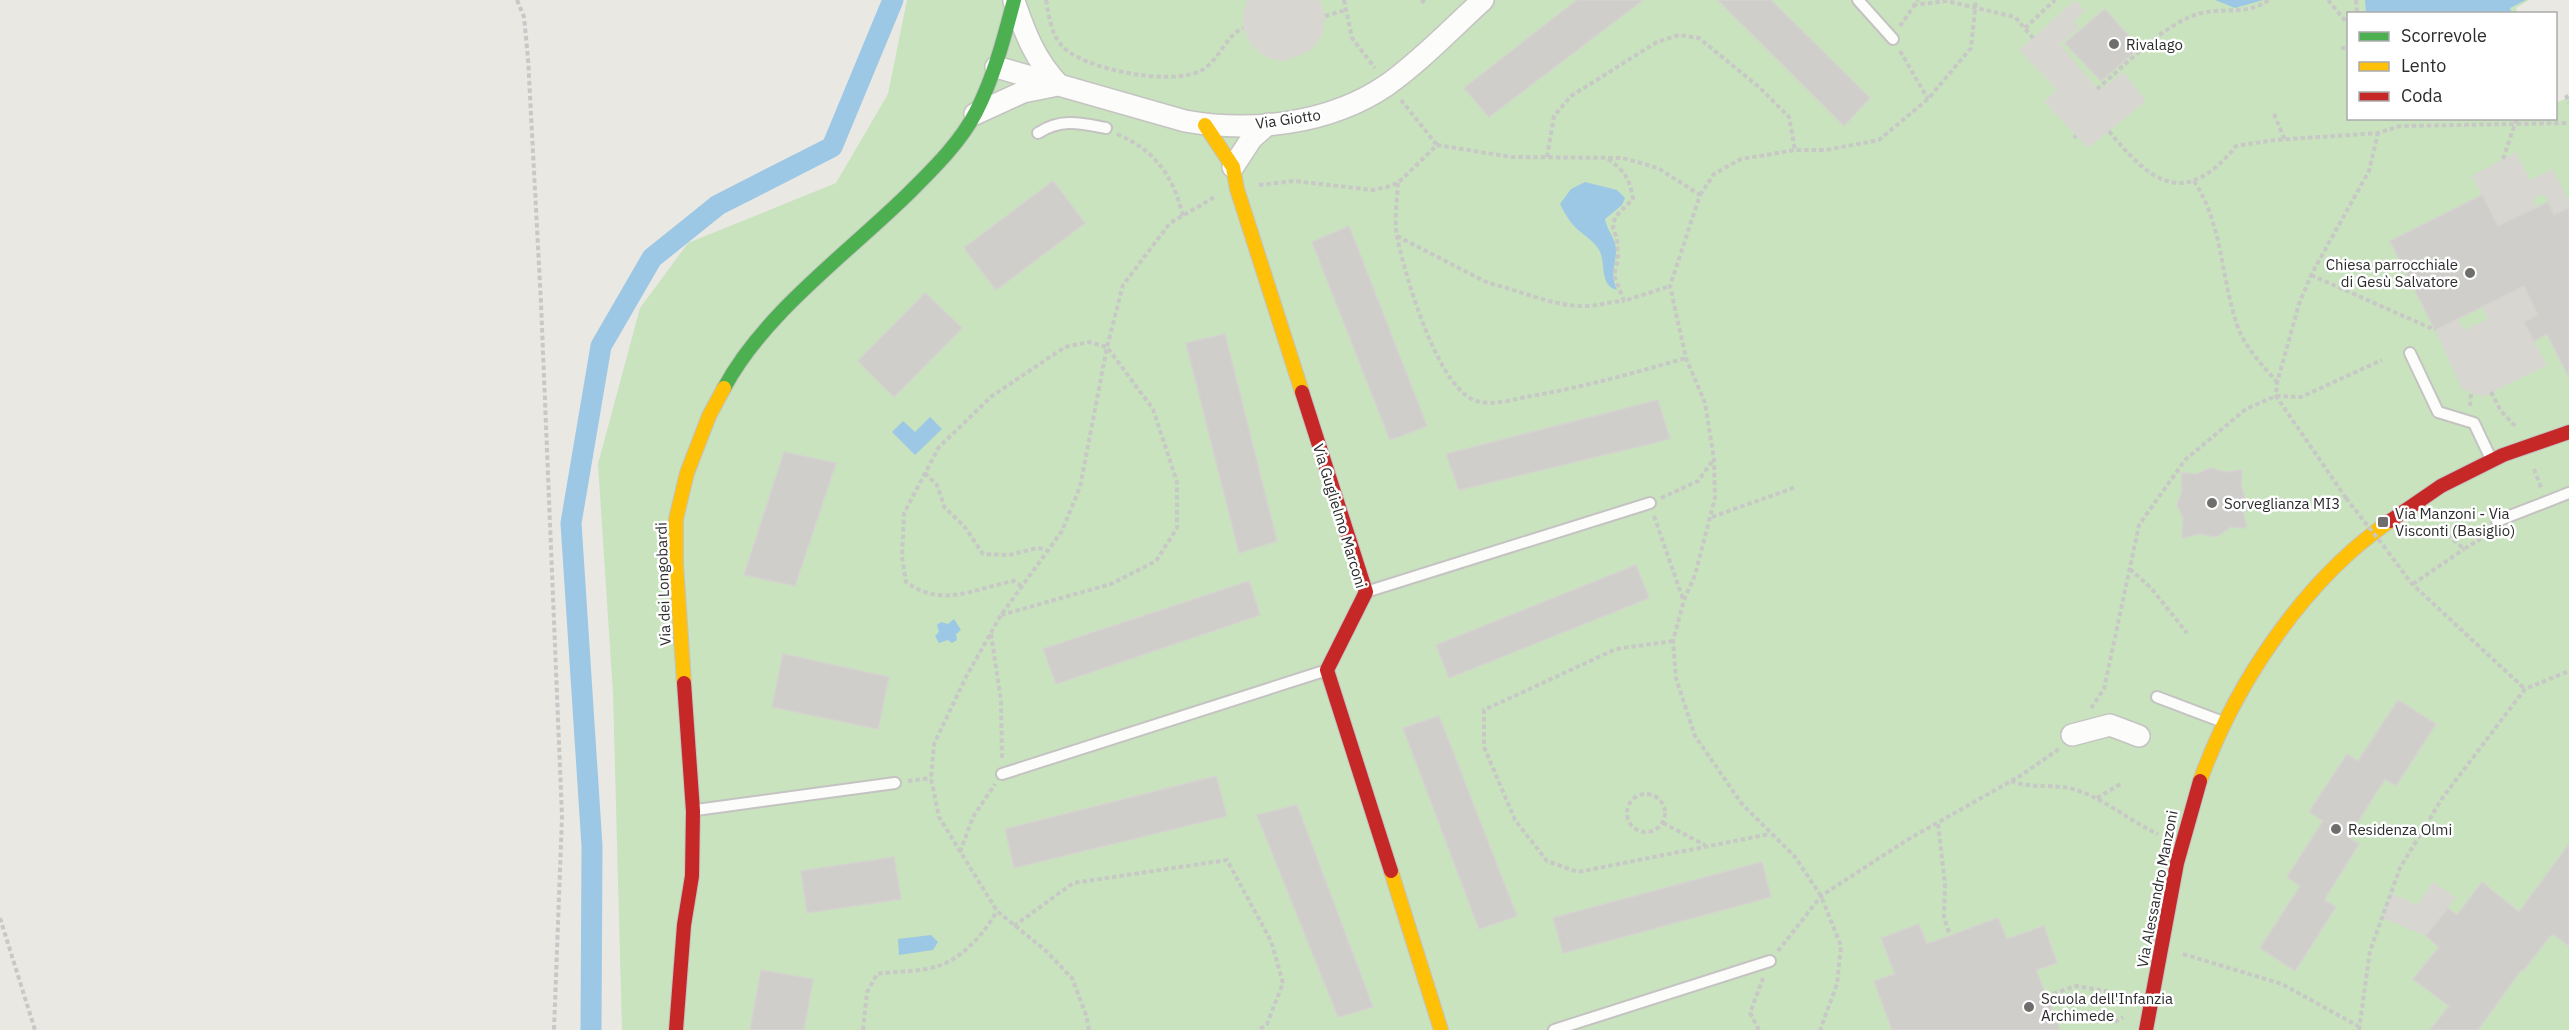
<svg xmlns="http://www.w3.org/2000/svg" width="2569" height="1030" viewBox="0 0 2569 1030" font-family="'IBM Plex Sans',sans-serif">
<rect width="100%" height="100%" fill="#eae8e3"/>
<path fill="#c8e3be" d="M907,0H2529L2516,8L2518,13L2348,14V118H2556V97L2558,102L2569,97V1030H622L613,694L598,464L640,308L688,243L836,183L888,94Z"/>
<g fill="#d8d6d1">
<path d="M1247,0H1320L1325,16L1324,29L1319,41L1310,51L1285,61L1271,59L1258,52L1249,42L1243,28V14Z"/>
<path d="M2075,0L2085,11L2074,21L2079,27L2060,44L2099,91L2123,72L2146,101L2088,148L2044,102L2057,90L2019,50Z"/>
<path d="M2516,152L2530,180L2553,169L2569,202V208L2554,215L2544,194L2533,199L2536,207L2525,213L2532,227L2505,240L2472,176Z"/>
<path d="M2547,267L2538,315L2524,322L2547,365L2482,397L2462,389L2435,330L2458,319L2464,330L2488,319L2482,307L2523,287Z"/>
<path d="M2433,882L2456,897L2426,936L2382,918L2391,893L2417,905Z"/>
</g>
<g fill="#9cc8e6">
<path d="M2215,0H2263L2235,8Z"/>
<path d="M2365,0H2526L2510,8L2512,14L2366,13Z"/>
<path d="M1585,182L1617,190L1625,198L1622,205L1605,219C1607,231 1617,240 1616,252C1615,268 1610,274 1617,290C1601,286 1605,268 1601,254C1596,241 1585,237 1575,227C1569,221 1564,212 1560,204L1571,189Z"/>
<path d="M930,417L942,429L915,455L892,432L903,421L915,432Z"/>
<path d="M954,619L961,630L956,634L957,640L952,643L948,640L939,643L935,636L939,632L937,625L941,622L948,624Z"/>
<path d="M931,935L938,942L933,950L899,955L898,939Z"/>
</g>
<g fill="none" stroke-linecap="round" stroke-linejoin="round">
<path stroke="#9cc8e6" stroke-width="21" d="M591,1030L592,846L571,523L601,346L652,258L718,205L832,147L893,0"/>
</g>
<g fill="#cfceca" stroke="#d5d3cf" stroke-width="1.5">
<path d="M1577,0H1643L1489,117L1464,88Z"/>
<path d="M1718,0H1771L1870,98L1844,126Z"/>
<path d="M2105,9L2139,48L2101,81L2065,43Z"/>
<path d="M1053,181L1085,223L996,290L964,248Z"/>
<path d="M2482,195L2498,226L2548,202L2554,215L2569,208V378L2547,334L2534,341L2524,322L2538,315L2524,286L2435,330L2390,241Z"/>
<path d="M1349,226L1427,426L1390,440L1312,242Z"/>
<path d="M925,293L962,328L894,397L858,361Z"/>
<path d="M1225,334L1277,541L1239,553L1186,343Z"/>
<path d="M1658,400L1670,439L1459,490L1446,454Z"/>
<path d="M784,452L836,463L795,586L744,575Z"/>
<path d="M2210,468L2226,472L2242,470L2241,485L2246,501L2243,512L2247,528L2231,527L2216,537L2199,534L2182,538L2183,518L2177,505L2182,491L2181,473L2197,474Z"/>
<path d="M1636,565L1649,598L1449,678L1436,645Z"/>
<path d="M1249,581L1260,615L1056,684L1043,649Z"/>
<path d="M783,654L889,677L878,729L772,707Z"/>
<path d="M2398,700L2436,724L2396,786L2385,779L2348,837L2359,844L2324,900L2336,907L2295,971L2260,948L2300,886L2287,877L2323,821L2309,812L2347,754L2358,761Z"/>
<path d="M1439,716L1517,916L1479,929L1403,728Z"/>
<path d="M1216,776L1227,816L1014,868L1005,829Z"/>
<path d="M1297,805L1373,1007L1338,1017L1257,815Z"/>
<path d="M2569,844V946L2554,935L2550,936L2523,971L2521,970L2478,1030H2430L2449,1006L2413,979L2439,947L2426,936L2448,908L2457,915L2482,882L2519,912Z"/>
<path d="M894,857L901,899L807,913L801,871Z"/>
<path d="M1762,862L1771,897L1563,953L1553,918Z"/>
<path d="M1998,918L2007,939L2044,926L2057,963L2036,970L2060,1030H1892L1874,981L1895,974L1881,938L1919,924L1927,944Z"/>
<path d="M761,970L813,979L804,1030H750Z"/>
</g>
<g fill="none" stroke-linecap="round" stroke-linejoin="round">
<g stroke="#c4c3c2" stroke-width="14">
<g id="lane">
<path d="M1858,0L1893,39"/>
<path d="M1038,133C1061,118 1080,123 1106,128"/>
<path d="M2410,353L2438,412L2474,423L2491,459"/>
<path d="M2497,521L2569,493"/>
<path d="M1369,591L1650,503"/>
<path d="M2157,697L2223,722"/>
<path d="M1002,774L1324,671"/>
<path d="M696,810L895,783"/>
<path d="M1554,1030L1770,961"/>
</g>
</g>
<g stroke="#c4c3c2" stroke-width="24">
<g id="street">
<path d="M1014,1C1025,33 1035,60 1059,85"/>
<path d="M996,67L1185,121C1252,133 1330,124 1387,85C1421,61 1452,28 1483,0"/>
<path d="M975,114L1023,92L1053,86"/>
<path d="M1233,167L1252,138L1268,124"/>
<path d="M2072,735L2110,725L2139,736"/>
</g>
</g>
<g stroke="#c4c3c2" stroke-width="16">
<path id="fast" d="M724,388C764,313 848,253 909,193C933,169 960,143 976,112C994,77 1004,38 1014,0"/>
</g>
<g stroke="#c4c3c2" stroke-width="16">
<g id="slow">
<path d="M1205,125L1233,167L1237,189L1302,392"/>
<path d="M684,683L676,564V519L687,473L709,416L724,388"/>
<path d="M2200,781C2235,684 2304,580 2390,521"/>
<path d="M1391,871L1441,1030"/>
</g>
</g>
<g stroke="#c4c3c2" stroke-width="16">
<g id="jam">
<path d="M1302,392L1366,592L1327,670L1391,871"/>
<path d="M2390,521L2441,486L2503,455L2569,432"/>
<path d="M676,1030L684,925L692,876L693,811L684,683"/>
<path d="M2146,1030L2177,863L2200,781"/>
</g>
</g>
<g stroke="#c8c8c7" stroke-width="4" stroke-dasharray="4.5 3" stroke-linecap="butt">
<path d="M517,0L524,17L528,58L541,303L562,817L554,1030"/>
<path d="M1046,0C1049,16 1051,35 1063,47C1086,70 1168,85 1198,72C1219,63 1224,37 1243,28"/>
<path d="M1344,0L1352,38L1375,68"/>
<path d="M1421,0L1427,4"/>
<path d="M2328,0L2348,24"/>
<path d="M2356,0L2357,14"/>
<path d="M1913,5L1947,1L2015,17L2033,38"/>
<path d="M1325,16L1346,10"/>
<path d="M1900,26L1918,0"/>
<path d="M2025,28L2055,0"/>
<path d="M2341,48H2348"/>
<path d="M1900,51L1928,99"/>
<path d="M2097,89C2126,65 2166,21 2202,13C2228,7 2244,16 2269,0"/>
<path d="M2566,95L2569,103"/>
<path d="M1401,100L1437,145"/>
<path d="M2274,114L2285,140"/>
<path d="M2109,131C2151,183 2185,209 2236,146L2274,140L2378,133L2400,126L2569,123"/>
<path d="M1117,134C1156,151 1173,176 1183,216"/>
<path d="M2074,138L2076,136"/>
<path d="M1547,157L1554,116L1571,96L1657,42L1679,35L1699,38L1759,87L1789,117L1795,150"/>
<path d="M1608,159C1624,170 1630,179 1633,199L1615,217L1613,228L1617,239L1618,260L1614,275L1624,301L1670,286"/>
<path d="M2503,159L2517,118"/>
<path d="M2194,181C2222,223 2221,275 2236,322C2243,345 2261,364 2277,382"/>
<path d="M1398,183C1397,200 1394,221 1397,237C1405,274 1439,397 1481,402C1497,405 1515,399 1531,396C1584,387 1634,373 1686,358"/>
<path d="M1259,185L1294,181L1373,190L1387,187L1398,183L1437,145L1511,157L1623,158L1658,168L1700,195L1670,286L1686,358L1705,403L1714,459L1715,498L1695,575L1684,600L1673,641L1676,678L1695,736L1742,804L1795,857L1821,896L1841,946L1837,984L1820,1030"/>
<path d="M1700,195L1714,174L1741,159L1795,150H1826L1879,140L1928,99L1971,48L1976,0"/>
<path d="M1397,236L1488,283C1520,290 1553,307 1587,306C1599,306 1611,301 1624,301"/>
<path d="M2311,275L2435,330"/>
<path d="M2491,392L2501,411L2515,426"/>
<path d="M2470,406L2471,393"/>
<path d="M2534,469L2542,490"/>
<path d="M925,473L937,485L945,508L964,526L983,554L1009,555L1037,548L1046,549"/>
<path d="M1661,498L1698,481L1714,459"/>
<path d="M2346,498L2276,396L2277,383L2299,304L2311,275L2369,171L2378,133"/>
<path d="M1654,516L1683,599"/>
<path d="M1712,517L1796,487"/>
<path d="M2419,534L2443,531L2464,549L2490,533"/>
<path d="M2388,552L2412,584L2525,689"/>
<path d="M2130,569L2151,588L2187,633"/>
<path d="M2413,584L2464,549"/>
<path d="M1001,615L1111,584L1156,561L1177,528V482L1153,409L1107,347L1089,342L1065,347L992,396L939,447L904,513L902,557L906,582C943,609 975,588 1014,581L1021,586"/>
<path d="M991,634L1001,701L1002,758"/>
<path d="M1673,641L1616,649L1484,710V747L1515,820L1547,861L1578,872L1770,834"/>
<path d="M2091,708L2104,689L2139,525L2185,460L2246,409L2276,396L2301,397L2382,360"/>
<path d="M908,781L931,778"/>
<path d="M2011,781C2031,789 2055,783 2076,790C2107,800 2129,821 2158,834"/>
<circle cx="1646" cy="813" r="19"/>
<path d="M2097,798L2122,783"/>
<path d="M1663,823L1705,845"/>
<path d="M1938,824L1945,884L1944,918L1950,935"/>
<path d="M960,852L973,817L995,784"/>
<path d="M0,918L35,1030"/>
<path d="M1014,926L1073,883L1227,860L1271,941L1283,983L1267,1024L1259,1030"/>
<path d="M1778,951L1821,896L1907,840L2020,776L2059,749"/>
<path d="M2183,954L2282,984L2358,1026"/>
<path d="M2046,996L2076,986L2128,995V993"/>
<path d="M2115,1022L2123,1017"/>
<path d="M863,1030L867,992L877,974C897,971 923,972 941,965C965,956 985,932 997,911"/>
<path d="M1089,1030L1086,1015L1072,978L1045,950L997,911L939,817L931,778L934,744L966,677L1001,615L1062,531L1080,487L1107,347L1123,285L1170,223L1215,197"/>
<path d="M1759,1030L1750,1013L1763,978"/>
<path d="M2359,1030L2370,951L2400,868L2443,797L2525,689L2569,671"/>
</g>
<use href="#lane" stroke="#fcfcfb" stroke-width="10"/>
<use href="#street" stroke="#fcfcfb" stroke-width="21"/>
<use href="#fast" stroke="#4caf50" stroke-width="14"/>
<use href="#slow" stroke="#ffc107" stroke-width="14"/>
<use href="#jam" stroke="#c62828" stroke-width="14"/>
<path stroke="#c8c8c7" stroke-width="4" stroke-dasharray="4.5 3" stroke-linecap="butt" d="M2346,498L2386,549"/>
</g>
<g fill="#6e6e6c" stroke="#fff" stroke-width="2">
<circle cx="2114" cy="44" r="6"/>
<circle cx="2470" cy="273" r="6"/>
<circle cx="2212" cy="503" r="6"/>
<rect x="2377" y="516" width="12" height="12" rx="3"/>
<circle cx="2336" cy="829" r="6"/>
<circle cx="2029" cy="1007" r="6"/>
</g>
<g text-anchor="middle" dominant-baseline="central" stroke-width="5" stroke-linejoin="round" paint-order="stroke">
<g font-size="15" fill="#2c2c2c" stroke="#fff" text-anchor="start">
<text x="2126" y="44">Rivalago</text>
<text x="2458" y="264" text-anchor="end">Chiesa parrocchiale<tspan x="2458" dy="17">di Gesù Salvatore</tspan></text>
<text x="2224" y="503">Sorveglianza MI3</text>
<text x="2395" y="513">Via Manzoni - Via<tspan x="2395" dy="17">Visconti (Basiglio)</tspan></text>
<text x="2348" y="829">Residenza Olmi</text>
<text x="2041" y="998">Scuola dell'Infanzia<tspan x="2041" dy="17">Archimede</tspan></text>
</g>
<g font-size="15" fill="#2c2c2c" stroke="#fff">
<text transform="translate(1288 119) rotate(-8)">Via Giotto</text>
<text transform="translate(1340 516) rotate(73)">Via Guglielmo Marconi</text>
<text transform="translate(663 584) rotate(-92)">Via dei Longobardi</text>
<text transform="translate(2157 889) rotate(-79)">Via Alessandro Manzoni</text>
</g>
</g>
<rect x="2347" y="12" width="210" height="108" fill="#ffffff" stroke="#ababab" stroke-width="1.5"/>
<rect x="2359" y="32" width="30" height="9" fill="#4caf50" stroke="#ababab" stroke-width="1.5"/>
<text x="2401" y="42" font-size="18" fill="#2c2c2c">Scorrevole</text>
<rect x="2359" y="62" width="30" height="9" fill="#ffc107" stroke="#ababab" stroke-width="1.5"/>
<text x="2401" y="72" font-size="18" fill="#2c2c2c">Lento</text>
<rect x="2359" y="92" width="30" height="9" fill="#c62828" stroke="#ababab" stroke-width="1.5"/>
<text x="2401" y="102" font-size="18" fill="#2c2c2c">Coda</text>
</svg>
